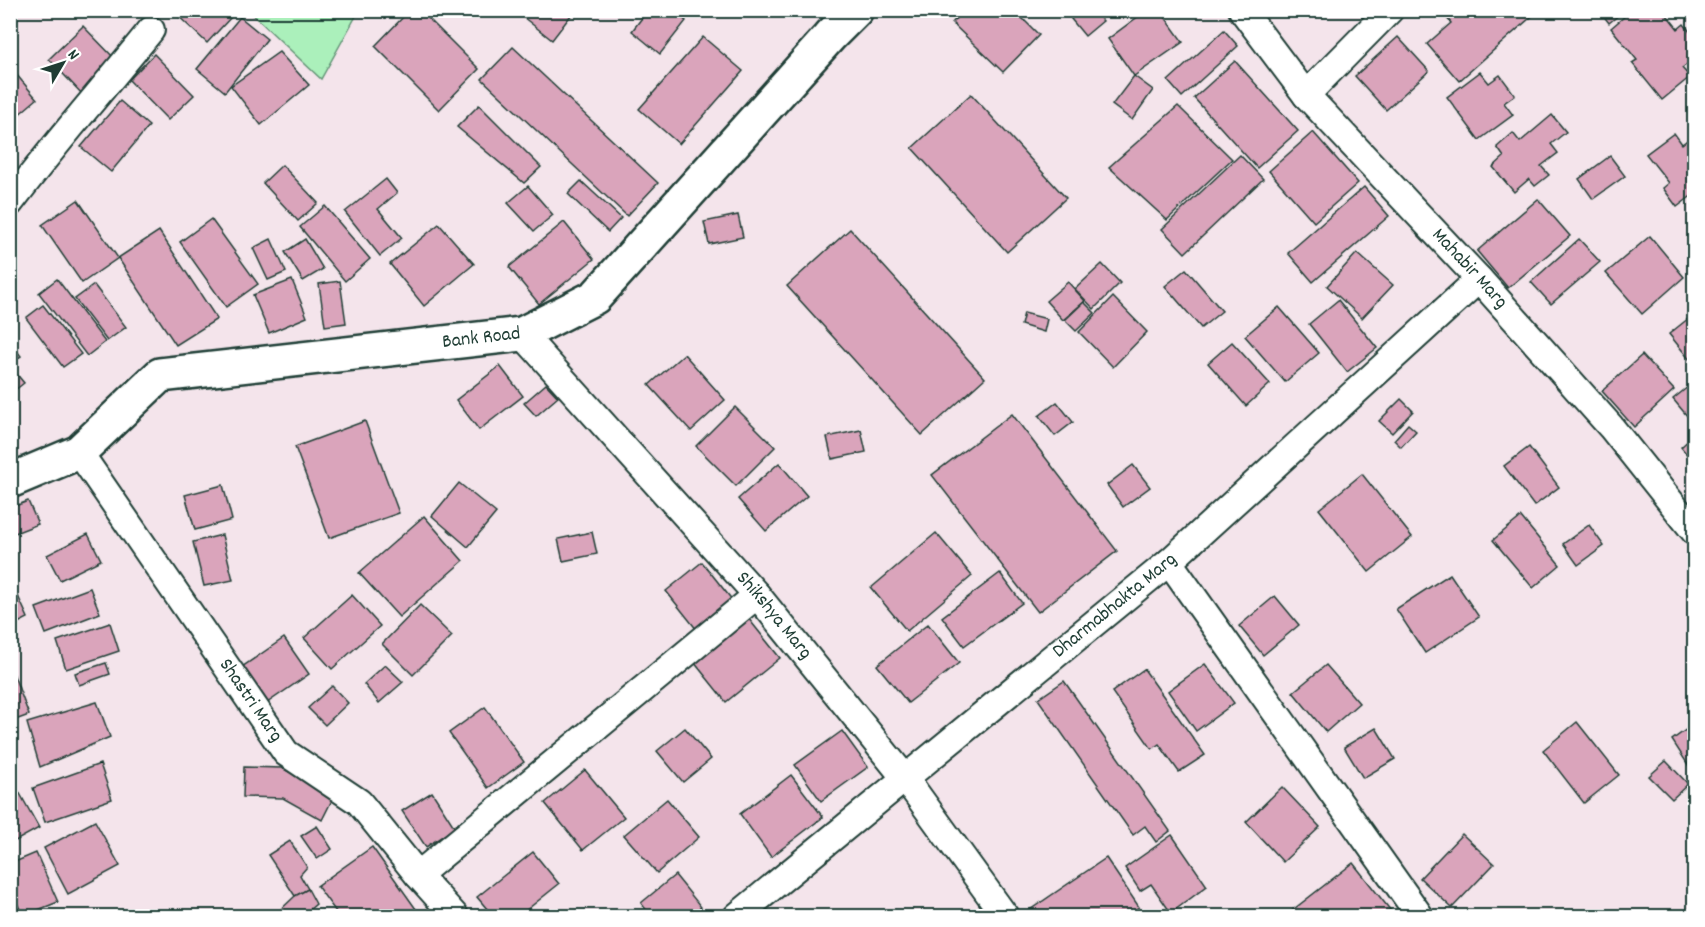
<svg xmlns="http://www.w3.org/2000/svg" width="1705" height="927" viewBox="0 0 1705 927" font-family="Dekko,sans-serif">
<rect width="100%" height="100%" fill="#f4e4eb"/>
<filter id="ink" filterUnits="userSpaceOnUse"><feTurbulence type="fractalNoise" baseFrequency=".0167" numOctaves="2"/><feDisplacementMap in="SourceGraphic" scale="12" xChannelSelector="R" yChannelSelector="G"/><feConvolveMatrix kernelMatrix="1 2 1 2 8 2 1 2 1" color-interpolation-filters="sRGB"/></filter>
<g filter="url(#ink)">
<path fill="#abf0bb" stroke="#659678" stroke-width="1.5" d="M249,11H352L356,16L321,79Z"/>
<g fill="#daa4bb" stroke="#1f3d34" stroke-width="1.5">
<path d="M226,10L232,16L207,43L173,11Z"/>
<path d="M410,10H420L479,69L439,110L375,46Z"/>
<path d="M529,10H575L552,40L523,17Z"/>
<path d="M648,10H672L686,21L660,54L632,31Z"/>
<path d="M964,10H1014L1039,35L1003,72L952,23Z"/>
<path d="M1080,10H1093L1103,21L1085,36L1071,19Z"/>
<path d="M1147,10H1160L1183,42L1134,76L1108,39Z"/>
<path d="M1440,10H1539L1459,81L1427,44L1451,23Z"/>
<path d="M1599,10H1625L1609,23Z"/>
<path d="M1632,10H1663L1678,29L1684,24L1694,37V59L1682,68L1690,77L1662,100L1632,63L1637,60L1611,28Z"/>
<path d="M240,17L267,39L225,92L197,69Z"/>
<path d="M83,26L117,61L83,95L49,59Z"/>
<path d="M1224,30L1238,46L1182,97L1168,81Z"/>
<path d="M703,37L743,71L679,144L639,109Z"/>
<path d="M1398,37L1429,71L1386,110L1355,76Z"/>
<path d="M513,47L658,183L627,216L482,79Z"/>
<path d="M279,52L309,85L261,125L231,86Z"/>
<path d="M154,54L194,95L168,120L129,80Z"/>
<path d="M1235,61L1298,131L1257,168L1194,98Z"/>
<path d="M10,67L37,99L10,122Z"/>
<path d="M1480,72L1489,83L1500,75L1515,95L1504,103L1513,115L1479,140L1447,97Z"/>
<path d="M1134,76L1153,90L1132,120L1112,105Z"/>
<path d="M971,94L1066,198L1007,252L912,148Z"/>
<path d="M120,101L149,126L111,172L81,147Z"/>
<path d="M479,105L541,167L524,183L457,127Z"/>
<path d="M1178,106L1232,159L1167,220L1109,167Z"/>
<path d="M1552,115L1566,132L1551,144L1558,153L1541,166L1549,175L1535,186L1529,179L1514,192L1493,167L1504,157L1497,147L1513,133L1520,142Z"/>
<path d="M1313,132L1358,183L1314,222L1269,171Z"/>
<path d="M1674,133L1682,144L1694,135V194L1677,207L1663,188L1669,183L1646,154Z"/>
<path d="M1240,155L1263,179L1185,253L1162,229Z"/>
<path d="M1610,156L1625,176L1593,199L1579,179Z"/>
<path d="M282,165L318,203L298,221L263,183Z"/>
<path d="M386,179L397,193L378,209L402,238L380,256L345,212Z"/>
<path d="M581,181L621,218L608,232L568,194Z"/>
<path d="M528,186L553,215L534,231L508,203Z"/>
<path d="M1364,187L1389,216L1313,282L1288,253Z"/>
<path d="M1538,199L1570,236L1508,288L1477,251Z"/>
<path d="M78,200L118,258L82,283L42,225Z"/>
<path d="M325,206L370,259L345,281L300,227Z"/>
<path d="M738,215L743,237L709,244L704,222Z"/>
<path d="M211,219L258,284L226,307L180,242Z"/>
<path d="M564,222L594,259L539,304L509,267Z"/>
<path d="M439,224L474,264L424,306L390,264Z"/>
<path d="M850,229L985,378L922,435L787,286Z"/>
<path d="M159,231L217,319L176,345L118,258Z"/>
<path d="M1650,236L1684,277L1642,314L1606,273Z"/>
<path d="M271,239L286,272L268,280L253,248Z"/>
<path d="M305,239L323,269L303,281L285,252Z"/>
<path d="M1579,239L1600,262L1551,304L1531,282Z"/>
<path d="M1357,253L1393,285L1362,318L1327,286Z"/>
<path d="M1102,264L1120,283L1094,309L1075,289Z"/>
<path d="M1186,269L1222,311L1201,328L1165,286Z"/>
<path d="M57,279L105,342L87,356L39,293Z"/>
<path d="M292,280L307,317L269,333L253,295Z"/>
<path d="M340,281L346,323L325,326L319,284Z"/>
<path d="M1068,282L1085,301L1063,320L1046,301Z"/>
<path d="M94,285L126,327L107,341L75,299Z"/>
<path d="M1113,297L1147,332L1113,367L1079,332Z"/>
<path d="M1338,300L1377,348L1347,372L1309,324Z"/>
<path d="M1084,302L1095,313L1076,331L1065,320Z"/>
<path d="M43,305L81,354L63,367L26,318Z"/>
<path d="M1279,307L1319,353L1285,382L1245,336Z"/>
<path d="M1024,313L1047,319L1044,332L1021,325Z"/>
<path d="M1694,314V365L1669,334Z"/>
<path d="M10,342L21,356L10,364Z"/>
<path d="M1232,342L1270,384L1246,406L1208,363Z"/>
<path d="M684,354L725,400L691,431L649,385Z"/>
<path d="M1642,355L1674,390L1634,427L1602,391Z"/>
<path d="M10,366L24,383L10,394Z"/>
<path d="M500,366L523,396L479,430L456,400Z"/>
<path d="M1694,382V412L1688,417L1673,399Z"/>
<path d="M546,384L558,397L536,416L524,403Z"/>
<path d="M1401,399L1413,411L1392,433L1379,421Z"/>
<path d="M1057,402L1073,422L1055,436L1039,416Z"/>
<path d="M735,407L775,447L736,486L696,446Z"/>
<path d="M1012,414L1117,551L1038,612L932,475Z"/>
<path d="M365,421L399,513L329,538L295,447Z"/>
<path d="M1408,424L1416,431L1401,447L1394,440Z"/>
<path d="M861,430L866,452L832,459L827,437Z"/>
<path d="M1694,435V463L1681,447Z"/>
<path d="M1529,447L1559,487L1534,506L1504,466Z"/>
<path d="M779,463L807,496L766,531L738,499Z"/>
<path d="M1133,465L1150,487L1123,507L1107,485Z"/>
<path d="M1362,474L1412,537L1369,572L1319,509Z"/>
<path d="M459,483L496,513L468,547L432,516Z"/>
<path d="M223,485L232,520L195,530L185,495Z"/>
<path d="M28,501L38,524L10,535V508Z"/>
<path d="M424,516L463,561L399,617L359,573Z"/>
<path d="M1521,517L1560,565L1533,588L1493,540Z"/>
<path d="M1589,525L1604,546L1578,565L1563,544Z"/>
<path d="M592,532L597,554L563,561L558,539Z"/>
<path d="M936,533L972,576L907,631L871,588Z"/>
<path d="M88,534L101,560L60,580L47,555Z"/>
<path d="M222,535L233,580L204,586L193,542Z"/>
<path d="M702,562L733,601L697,630L666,591Z"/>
<path d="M1000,573L1022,603L964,646L942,617Z"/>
<path d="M1450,574L1479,617L1425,653L1396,609Z"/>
<path d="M90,588L100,613L46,634L36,608Z"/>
<path d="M352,595L380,626L332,669L304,638Z"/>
<path d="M18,596L28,618L10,627V600Z"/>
<path d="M1275,596L1299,625L1263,655L1239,626Z"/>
<path d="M420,605L452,636L413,675L382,644Z"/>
<path d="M748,618L780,658L726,702L694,662Z"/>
<path d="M110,623L119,651L66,669L57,641Z"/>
<path d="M928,624L959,663L908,703L877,665Z"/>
<path d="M284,638L309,674L267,703L242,667Z"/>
<path d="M106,663L110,674L79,685L75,673Z"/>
<path d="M1205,664L1234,703L1196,731L1168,691Z"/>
<path d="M10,665L29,715L10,722Z"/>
<path d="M385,665L403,682L379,703L364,684Z"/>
<path d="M1326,665L1359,703L1326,732L1293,692Z"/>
<path d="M1144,669L1205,755L1179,772L1159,744L1152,749L1112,692Z"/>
<path d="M1064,681L1170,831L1156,842L1145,826L1133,835L1038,699Z"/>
<path d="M332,686L348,703L325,725L308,708Z"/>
<path d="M97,702L110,737L40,767L27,723Z"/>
<path d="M485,707L524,762L488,788L449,733Z"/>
<path d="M1577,722L1619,775L1584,803L1543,750Z"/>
<path d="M1694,724V774L1672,740Z"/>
<path d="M685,728L711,759L683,782L657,751Z"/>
<path d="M1376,728L1395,759L1363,778L1344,747Z"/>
<path d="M842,731L868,767L821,801L795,765Z"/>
<path d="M1666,761L1688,784L1672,799L1649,776Z"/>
<path d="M100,764L112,799L45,822L33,788Z"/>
<path d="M244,767L282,768L334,796L322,820L283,798L243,797Z"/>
<path d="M585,770L624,817L583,850L545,803Z"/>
<path d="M791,775L823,817L771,857L740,814Z"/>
<path d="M13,781L39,828L10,844V782Z"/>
<path d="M1282,787L1320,827L1283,862L1246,822Z"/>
<path d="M432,792L455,828L426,847L402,811Z"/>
<path d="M667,799L699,837L657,873L624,835Z"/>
<path d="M95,821L120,866L68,894L44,848Z"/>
<path d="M317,826L332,849L317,859L301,836Z"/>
<path d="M1462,834L1494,864L1452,908L1420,878Z"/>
<path d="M1172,835L1207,886L1171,913L1151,884L1140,891L1125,868Z"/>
<path d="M290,841L307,867L300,875L308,889L295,896L268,855Z"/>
<path d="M372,847L421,916H387L385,914L381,916H339L317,886Z"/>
<path d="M533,852L559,884L519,916H493L477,897Z"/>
<path d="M36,853L58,902L23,916L10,887V864Z"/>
<path d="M1106,858L1139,907L1126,916H1021Z"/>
<path d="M1353,863L1395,916H1285Z"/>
<path d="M675,875L701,907L689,916H651L641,903Z"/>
<path d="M308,889L316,904L302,916H274L295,896Z"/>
</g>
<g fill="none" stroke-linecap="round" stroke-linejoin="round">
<g stroke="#1f3d34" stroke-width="30">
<g id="minor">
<path id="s1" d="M1242,10L1306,95L1479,279L1611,427L1694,531"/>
<path d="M1306,95L1390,10"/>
<path d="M10,203C55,143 104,88 151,30"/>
<path id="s2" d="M522,334L757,595L905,778L1005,916"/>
<path id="s3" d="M79,452L286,753L359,802L418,875L455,916"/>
<path d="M1169,562L1420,916"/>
<path d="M418,875L757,595"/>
<path id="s4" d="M737,916L1169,562L1479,279"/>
</g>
</g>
<g stroke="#1f3d34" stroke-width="38">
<g id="secondary">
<path id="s5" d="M10,481L79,452L160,375L522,334L595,297L831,35L856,10"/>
</g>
</g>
<use href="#minor" stroke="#fff" stroke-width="26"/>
<use href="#secondary" stroke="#fff" stroke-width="33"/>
</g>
</g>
<g text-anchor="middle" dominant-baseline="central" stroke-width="6" stroke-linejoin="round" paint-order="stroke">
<g font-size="20" fill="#1f3d34" stroke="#fff">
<text stroke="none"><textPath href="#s1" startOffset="345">Mahabir Marg</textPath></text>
<text stroke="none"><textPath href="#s5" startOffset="510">Bank Road</textPath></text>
<text stroke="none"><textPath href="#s4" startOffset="489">Dharmabhakta Marg</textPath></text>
<text stroke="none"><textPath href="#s2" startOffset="378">Shikshya Marg</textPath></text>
<text stroke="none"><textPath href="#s3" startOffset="302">Shastri Marg</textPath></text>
</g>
</g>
<rect width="1705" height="927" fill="none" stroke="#fff" stroke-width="36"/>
<rect x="18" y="18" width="1669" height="891" fill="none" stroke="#1f3d34" stroke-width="2" filter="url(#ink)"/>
<g transform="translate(63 63) rotate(51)" stroke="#ffffff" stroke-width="4.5" paint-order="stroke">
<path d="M0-4.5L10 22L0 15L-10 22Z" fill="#1f3d34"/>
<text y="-9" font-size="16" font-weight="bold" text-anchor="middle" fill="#1f3d34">N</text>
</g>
</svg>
